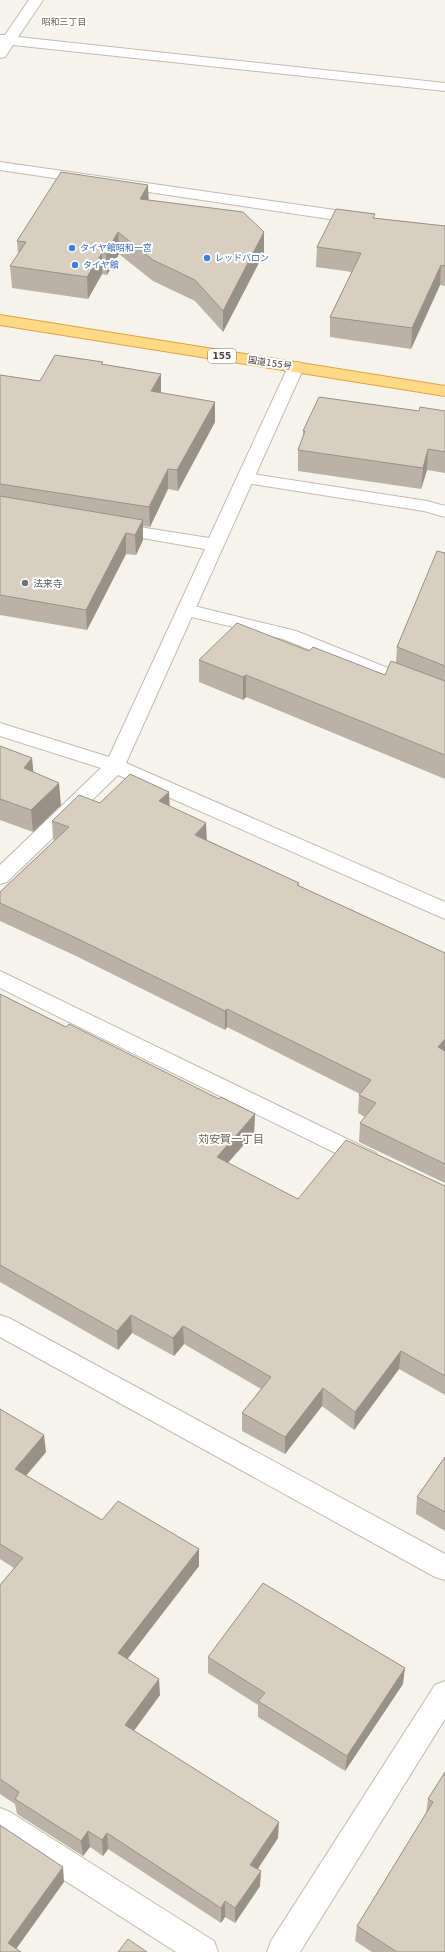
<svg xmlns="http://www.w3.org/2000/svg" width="445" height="1952" viewBox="0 0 445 1952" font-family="'DejaVu Sans','Noto Sans JP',sans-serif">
<rect width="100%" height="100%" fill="#f6f3ec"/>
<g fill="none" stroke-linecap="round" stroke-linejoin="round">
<g stroke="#c2bbae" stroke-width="2">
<g id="service">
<path d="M246,473L427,501L445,506V517L424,511L240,482L237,478L240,474Z"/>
<path d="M186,604L296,631L445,691V704L283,639L179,614L177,610L179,606Z"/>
</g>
</g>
<g stroke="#c2bbae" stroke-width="2">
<g id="minor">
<path d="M29,0H43L18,37L445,83V91L13,45L5,57L0,58V35H5Z"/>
<path d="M0,162L363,214L368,216L371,219L368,222L363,224L0,170Z"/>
<path d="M296,362L302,363L304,367L126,763L445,902V919L118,775L7,882L0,884V865L101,768L0,736V723L109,757L205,549L114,533L108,532L105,528L108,524L114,523L209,538L288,367L290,363Z"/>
<path d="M0,971L376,1153L380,1159L376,1165L368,1168L360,1165L0,988Z"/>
<path d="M0,1315L9,1318L445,1554V1580L435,1577L0,1337Z"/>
<path d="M445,1681V1719L300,1952H267L271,1941L435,1685Z"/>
<path d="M0,1808L10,1812L214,1941L218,1952H176L0,1839Z"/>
</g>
</g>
<g stroke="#e0a43c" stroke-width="2">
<path id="trunk" d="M0,315L445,386V396L0,325Z"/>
</g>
<use href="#service" fill="#fff" fill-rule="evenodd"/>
<use href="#minor" fill="#fff" fill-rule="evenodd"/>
<use href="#trunk" fill="#ffd985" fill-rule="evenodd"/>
</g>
<g fill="#bab2a6">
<path d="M149,200L264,232V253L223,332L195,301L153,281L119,254L107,275L102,274L88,299L12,288L10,266L18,254L17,241Z"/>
<path d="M375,218L445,226V286L440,285L411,349L330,337V317L352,272L316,267L317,247Z"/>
<path d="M103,364L161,374V393L215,422L178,491L168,489L150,527L143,526V540L136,555L126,554L87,630L0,615V375L40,381Z"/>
<path d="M419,411H445V473L427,470L421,489L298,471V450L303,437V431Z"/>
<path d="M445,553V779L246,697L243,700L199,682V660L309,651L385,675L396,662L397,647Z"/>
<path d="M0,746L32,758L33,772L61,805L33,832L0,820Z"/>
<path d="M100,803L169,806L207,840L299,883V886L445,953V1183L359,1142L360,1123L365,1117L358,1113L359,1095L360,1094L227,1027L225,1030L76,956L0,921V892L55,840L53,839L52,821Z"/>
<path d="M0,994L66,1027L219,1099L255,1114L254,1133L228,1163L298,1199L445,1186V1395L399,1369L354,1430L322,1406L285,1454L242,1431V1413L261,1389L184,1344L174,1356L132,1333L118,1350L0,1282Z"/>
<path d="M0,1409L46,1452L26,1476L102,1520L199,1549V1566L127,1659L160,1695L134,1731L278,1838L258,1869L260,1886L235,1923L225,1917L221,1923L108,1849L103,1856L90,1847L83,1856L17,1814L15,1804L0,1794V1585L14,1568L0,1559Z"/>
<path d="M445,1457V1531L416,1514L417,1497Z"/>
<path d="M208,1657L403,1684L345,1771L258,1717V1705L208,1673Z"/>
<path d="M445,1772V1952H372L355,1941L357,1926L426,1814L428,1799Z"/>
</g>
<g fill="#979187">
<path d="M148,185L149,206L140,199Z"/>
<path d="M118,232L119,254L107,275L106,253Z"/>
<path d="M264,232V253L223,332V311Z"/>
<path d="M102,253V274L88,299L87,277Z"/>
<path d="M441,265L440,285L411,349L412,328Z"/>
<path d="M161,374V394L151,391Z"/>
<path d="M215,402V422L178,491L177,470Z"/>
<path d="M428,449L427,470L421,489L423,468Z"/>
<path d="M168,469V489L150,527L149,507Z"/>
<path d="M143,520V540L136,555L135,535Z"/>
<path d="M126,533V554L87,630L86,610Z"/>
<path d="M246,675V697L243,700V677Z"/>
<path d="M32,758L34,779L24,768Z"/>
<path d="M59,783L61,805L33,832L31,810Z"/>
<path d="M169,792L170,811L159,801Z"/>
<path d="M206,823L207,842L195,835Z"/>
<path d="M227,1009V1027L225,1030V1011Z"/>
<path d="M445,1039V1055L438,1047Z"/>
<path d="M255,1114L254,1133L217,1175V1157Z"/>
<path d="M131,1315L132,1333L118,1350L117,1331Z"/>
<path d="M183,1326L184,1344L174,1356L173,1338Z"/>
<path d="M401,1351L399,1369L354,1430L355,1412Z"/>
<path d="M323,1388L322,1406L285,1454V1437Z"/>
<path d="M44,1435L46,1452L17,1486L15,1469Z"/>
<path d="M199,1549V1566L119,1670L118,1653Z"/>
<path d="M405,1668L403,1684L345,1771L347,1756Z"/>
<path d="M159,1679L160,1695L126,1741L125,1725Z"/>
<path d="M279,1822L278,1838L250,1880V1865Z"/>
<path d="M88,1831L90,1847L83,1856L81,1841Z"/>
<path d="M107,1833L108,1849L103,1856L102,1840Z"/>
<path d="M63,1867L64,1882L14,1952L8,1943Z"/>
<path d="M261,1871L260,1886L235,1923V1908Z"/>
<path d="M225,1901V1917L221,1923V1908Z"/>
</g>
<g fill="#d8cfc1" stroke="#979187">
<path d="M61,172L148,185L140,199L243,212L264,232L223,311L195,280L153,260L118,232L106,253H102L87,277L10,266L26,242L17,241Z"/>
<path d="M336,209L375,214L373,218L445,226V266L441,265L412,328L330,317L361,253L317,247Z"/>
<path d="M55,355L103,362L101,364L161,374L151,391L215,402L177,470L168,469L149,507L0,484V375L40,381Z"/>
<path d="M319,397L419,411L420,407L445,411V452L428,449L423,468L298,450L305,431H303Z"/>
<path d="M0,496L143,520L135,535L126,533L86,610L0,595Z"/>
<path d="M437,551L445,553V666L397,647Z"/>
<path d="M237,623L309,651L313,647L385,675L391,661L445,681V755L246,675L243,677L199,660Z"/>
<path d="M0,746L32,758L24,768L59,783L31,810L0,799Z"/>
<path d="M130,774L169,792L159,801L206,823L195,835L299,883L297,885L445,953V1039L438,1047L445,1051V1164L360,1123L376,1103L359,1095L371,1080L227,1009L225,1011L74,937L0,903V892L69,827L52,821L79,795L100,803Z"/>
<path d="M0,994L66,1027L69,1024L219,1099L221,1097L255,1114L217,1157L298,1199L346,1140L445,1186V1376L401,1351L355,1412L323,1388L285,1437L242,1413L271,1377L183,1326L173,1338L131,1315L117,1331L0,1265Z"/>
<path d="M0,1409L44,1435L15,1469L102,1520L118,1501L199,1549L118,1653L159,1679L125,1725L279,1822L250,1865L261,1871L235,1908L225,1901L221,1908L107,1833L102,1840L88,1831L81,1841L15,1799L19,1792L0,1779V1585L23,1558L0,1544Z"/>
<path d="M445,1457V1512L417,1497Z"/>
<path d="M263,1583L405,1668L347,1756L258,1701L265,1693L208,1657Z"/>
<path d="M445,1772V1952H397L357,1926L433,1802L428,1799Z"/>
<path d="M0,1825L63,1867L8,1943L21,1952H0Z"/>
<path d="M128,1939L147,1952H118Z"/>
</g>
<g fill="#3f7fe0" stroke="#fff" stroke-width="1.5">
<circle cx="72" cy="248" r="4"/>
<circle cx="207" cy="258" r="4"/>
<circle cx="75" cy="265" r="4"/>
</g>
<circle fill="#6b7280" stroke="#fff" stroke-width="1.5" cx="25" cy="583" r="4"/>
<g text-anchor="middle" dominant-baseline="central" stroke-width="4" stroke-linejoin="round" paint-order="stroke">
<g font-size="9" fill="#6e6250" stroke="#fff">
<text x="64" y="22">昭和三丁目</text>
</g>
<g font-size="9" fill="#366cbe" stroke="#fff" text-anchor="start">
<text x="80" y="248">タイヤ館昭和一宮</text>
<text x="215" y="258">レッドバロン</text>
<text x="83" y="265">タイヤ館</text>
</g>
<rect fill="#fff" stroke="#817c74" stroke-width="1" x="208" y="349" width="28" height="14" rx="3"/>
<g font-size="9" font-weight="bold" fill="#4b4439">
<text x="222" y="356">155</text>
</g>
<g font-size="9" fill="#4b4439" stroke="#fff">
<text transform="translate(270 363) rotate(9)">国道155号</text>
</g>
<g font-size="10" fill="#5b616d" stroke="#fff" text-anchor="start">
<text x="33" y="583">法来寺</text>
</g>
<g font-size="11" fill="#6e6250" stroke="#fff">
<text x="231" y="1139">苅安賀一丁目</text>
</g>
</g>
</svg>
